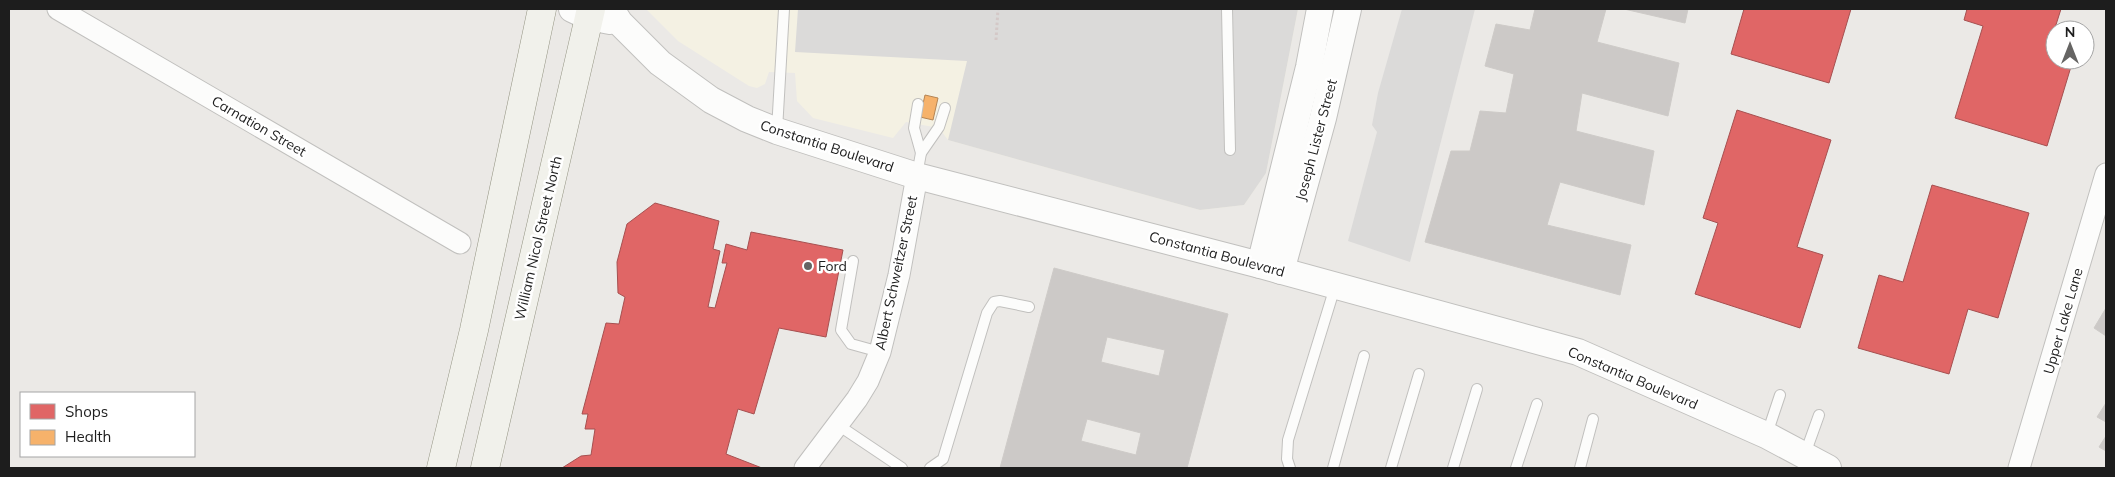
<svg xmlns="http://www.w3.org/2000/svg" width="2115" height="477" viewBox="0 0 2115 477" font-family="Mulish,sans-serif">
<rect width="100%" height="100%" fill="#ebe9e6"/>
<path fill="#f4f1e3" d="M646,9H1298L1266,173L1244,205L1200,210L948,140L939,128L906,122L893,138L813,118L797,101L795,73L769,72L765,84L757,88L749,86L678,41Z"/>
<g fill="#dbdad9">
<path d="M798,9H1298L1266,173L1244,205L1200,210L948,140L967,61L795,52Z"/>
<path d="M1402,9H1475L1410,262L1348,241L1377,132L1372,125L1378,93Z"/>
</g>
<g fill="#e06666" stroke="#a65050">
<path d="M1744,9H1851L1829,83L1731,54Z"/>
<path d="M1967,9H2061L2054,31L2055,60H2073L2047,146L1955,118L1983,26L1964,20Z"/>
<path d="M1737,110L1831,140L1797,247L1823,255L1800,328L1695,294L1718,223L1703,218Z"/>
<path d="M1932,185L2029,213L1998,318L1968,309L1949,374L1858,348L1879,275L1903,282Z"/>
<path d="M655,203L719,221L713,249L720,251L708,307L715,308L727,263H722L726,244L747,250L751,232L843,250L826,337L779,328L754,414L738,409L726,454L762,468H562L581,456L591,455L595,429H585L588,414H582L606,323L619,324L625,297L618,293L617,262L627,224Z"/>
</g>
<path fill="#f6b26b" stroke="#b58554" d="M925,95L938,98L933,120L920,117Z"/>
<g fill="#ccc9c7" stroke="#cecbc8" fill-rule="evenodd">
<path d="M1535,9H1606L1597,42L1679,63L1668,116L1582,93L1576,131L1654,151L1644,205L1560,182L1547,225L1631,245L1620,295L1425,242L1451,151H1470L1480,111L1506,113L1514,74L1485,66L1496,24L1530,30Z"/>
<path d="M1624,9H1688L1685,23Z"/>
<path d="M1054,268L1228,314L1187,468H1000ZM1107,337L1165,350L1159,376L1101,362ZM1087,419L1141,433L1136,455L1081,441Z"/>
<path d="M2106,308V336L2094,328Z"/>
<path d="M2106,403V422L2097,417Z"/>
<path d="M2106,436V451L2099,447Z"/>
</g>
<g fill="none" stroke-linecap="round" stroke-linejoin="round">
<g stroke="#c1c0be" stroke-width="12">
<g id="service">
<path d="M1227,9L1230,150"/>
<path d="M918,104L914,128L921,153"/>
<path d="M777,130L784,9"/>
<path d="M917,175L921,153L939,127L945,108"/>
<path d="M853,261L841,330L851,344L880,352"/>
<path d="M838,425L902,468"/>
<path d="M1767,434L1780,395"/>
<path d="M1805,454L1819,415"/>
<path d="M930,468L943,459L987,313L994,302L1000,301L1029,307"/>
<path d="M1290,468L1287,459L1288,440L1335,287"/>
<path d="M1333,468L1364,356"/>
<path d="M1391,468L1419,374"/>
<path d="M1453,468L1477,389"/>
<path d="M1516,468L1537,404"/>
<path d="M1580,468L1593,419"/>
</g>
</g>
<g stroke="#c1c0be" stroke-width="23">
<g id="minor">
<path d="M58,9L460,243"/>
<path d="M805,468L857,399L868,381L880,352L899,275L917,176"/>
<path d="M2019,468L2106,174"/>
</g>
</g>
<g stroke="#c1c0be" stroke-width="28">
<g id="tertiary">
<path d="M572,9L589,17L610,21"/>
<path d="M611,9L620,23L660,63L711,100L747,119L777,131L917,176L1260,265L1578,352L1766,435L1828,468"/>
<path d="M1260,265L1309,67L1320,9"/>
<path d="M1281,271L1323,118L1348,9"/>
</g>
</g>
<g stroke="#929280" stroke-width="29">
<g id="secondary">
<path d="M441,468L474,330L542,9"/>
<path d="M485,468L591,9"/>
</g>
</g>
<path stroke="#d4c8c7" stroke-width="3" stroke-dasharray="2.5 2.5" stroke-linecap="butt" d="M996,40L998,9"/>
<use href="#service" stroke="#fcfcfb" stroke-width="10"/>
<use href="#minor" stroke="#fcfcfb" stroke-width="21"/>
<use href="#tertiary" stroke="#fcfcfb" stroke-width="26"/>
<use href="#secondary" stroke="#f1f1eb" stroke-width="28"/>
</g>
<circle fill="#656463" stroke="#fff" stroke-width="2" cx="808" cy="266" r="5"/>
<g text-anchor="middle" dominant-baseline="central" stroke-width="5" stroke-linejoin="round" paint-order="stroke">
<g font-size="14" fill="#1d1d1d" stroke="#fff">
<text transform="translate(259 126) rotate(30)">Carnation Street</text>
<text transform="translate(1316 140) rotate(-75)">Joseph Lister Street</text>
<text transform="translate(827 146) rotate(18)">Constantia Boulevard</text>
<text transform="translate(538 238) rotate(-77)">William Nicol Street North</text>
<text transform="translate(1217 254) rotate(15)">Constantia Boulevard</text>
<text transform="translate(896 273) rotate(-78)">Albert Schweitzer Street</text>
<text transform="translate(2063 321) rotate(-74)">Upper Lake Lane</text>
<text transform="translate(1633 378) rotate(23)">Constantia Boulevard</text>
</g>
<g font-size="14" fill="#1d1d1d" stroke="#fff" text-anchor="start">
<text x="818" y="266">Ford</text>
</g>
</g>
<rect width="2115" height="477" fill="none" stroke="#1d1d1d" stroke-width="20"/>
<rect x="20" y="392" width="175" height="65" fill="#ffffff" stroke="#a5a5a5"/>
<rect x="30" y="404" width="25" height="15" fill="#e06666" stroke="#a5a5a5"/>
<text x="65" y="417" font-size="15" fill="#1d1d1d">Shops</text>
<rect x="30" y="430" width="25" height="15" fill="#f6b26b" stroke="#a5a5a5"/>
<text x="65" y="442" font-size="15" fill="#1d1d1d">Health</text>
<g transform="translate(2070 45)"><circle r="24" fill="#ffffff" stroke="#a5a5a5"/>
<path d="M0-4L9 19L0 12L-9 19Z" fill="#656463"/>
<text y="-8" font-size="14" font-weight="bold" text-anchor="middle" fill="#1d1d1d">N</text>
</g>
</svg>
